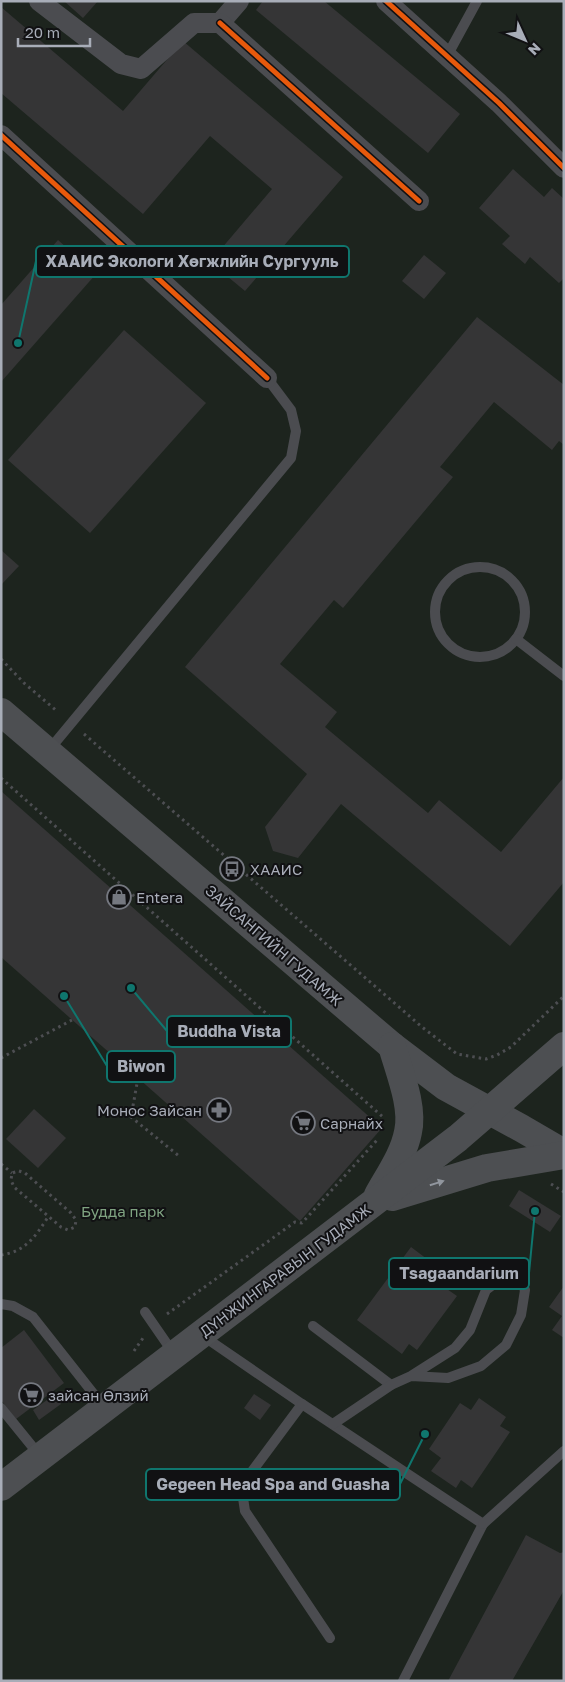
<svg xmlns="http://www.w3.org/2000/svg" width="565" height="1682" viewBox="0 0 565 1682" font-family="'Golos Text',sans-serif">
<rect width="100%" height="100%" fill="#171717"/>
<rect fill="#1d241e" x="1" y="1" width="563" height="1680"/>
<g fill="#353536">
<path d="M64,1H98L83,18Z"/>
<path d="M263,1H324L460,114L428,153L256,10Z"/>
<path d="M1,7L123,111L183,41L343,177L245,291L210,262L272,189L210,136L143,214L1,93Z"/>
<path d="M513,169L544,197L552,188L564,199V278L559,283L530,257L525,264L502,244L510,236L479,208Z"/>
<path d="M58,240L96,274L1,382V305Z"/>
<path d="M424,255L446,273L424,299L402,281Z"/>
<path d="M477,317L564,385V445L559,441L552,450L494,402L440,467L453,477L343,608L334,600L280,664L337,712L325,727L428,813L439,800L501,852L564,777V882L510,946L341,804L298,858L273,851L265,827L307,774L185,667Z"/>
<path d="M124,330L206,403L90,533L8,460Z"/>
<path d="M1,550L19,566L1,585Z"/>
<path d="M1,791L382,1128L300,1221L1,957Z"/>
<path d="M34,1109L66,1138L38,1168L6,1139Z"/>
<path d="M519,1190L561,1216L550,1232L509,1206Z"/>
<path d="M411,1247L451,1277L444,1287L457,1296L417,1350L409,1344L402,1354L357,1320Z"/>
<path d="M564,1286V1338L552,1330L562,1316L549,1307Z"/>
<path d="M24,1330L64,1383L16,1419L1,1400V1348Z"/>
<path d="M254,1394L271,1405L260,1420L244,1408Z"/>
<path d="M54,1395L61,1404L39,1420L33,1410Z"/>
<path d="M479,1398L506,1417L500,1426L510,1432L472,1488L461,1480L456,1488L431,1471L441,1458L429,1449L460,1403L471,1410Z"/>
<path d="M526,1535L560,1553L564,1552V1590L512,1681H448Z"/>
</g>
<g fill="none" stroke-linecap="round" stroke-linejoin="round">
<g stroke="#4d4e52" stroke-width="3" stroke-dasharray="2.5 4" stroke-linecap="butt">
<path d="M1,659L24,683L58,712"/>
<path d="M84,734L422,1027L457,1054L486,1059L497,1055L511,1047L564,996"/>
<path d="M1,778L384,1118"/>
<path d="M1,1058L72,1020"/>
<path d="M138,1078L131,1117L179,1156"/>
<path d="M1,1164L12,1173"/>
<path d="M19,1171L25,1173L71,1213L76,1220L75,1227L68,1230L61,1227L14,1187L11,1180L12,1173Z"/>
<path d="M551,1184L564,1192"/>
<path d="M1,1255C25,1252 36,1236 48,1217"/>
<path d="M167,1314L295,1222L302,1223L378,1139"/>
<path d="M134,1351L143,1338"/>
</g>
<g stroke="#4b4c50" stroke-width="10">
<path d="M447,56L477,1"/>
<circle cx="480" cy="612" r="45"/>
<path d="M516,639L564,676"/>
<path d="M49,750L291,458L296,431L291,410L267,378"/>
<path d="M1,1304L13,1306L33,1317L104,1407"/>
<path d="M145,1312L174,1354"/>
<path d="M313,1326L391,1385"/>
<path d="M203,1336L302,1404L253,1470L243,1498L245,1511L330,1638"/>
<path d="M302,1404L483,1524L403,1681"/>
<path d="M1,1408L40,1456"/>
<path d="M333,1424L391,1385L411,1376L455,1348L470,1330L486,1290L503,1277L519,1278L525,1290L521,1315L506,1345L481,1366L448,1378L411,1376"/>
<path d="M483,1524L564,1451"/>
</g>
<g stroke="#4b4c50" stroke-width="20">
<path d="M39,1L121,64L141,69L194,23H220L239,1"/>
<path d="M386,1L499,103L564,168"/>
<path d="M220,23L419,201"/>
<path d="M1,135L267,378"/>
</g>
<g stroke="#4d4f52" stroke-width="28">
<path d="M1,712L392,1046L446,1087L521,1128L564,1153"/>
<path d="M378,1195C389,1175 404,1154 408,1132C414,1107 399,1071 392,1046"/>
<path d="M392,1197L487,1168L564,1155"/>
<path d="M1,1487L458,1138L564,1046"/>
</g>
<g stroke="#111113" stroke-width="8">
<g id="cycleway">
<path d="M386,1L499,103L564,168"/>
<path d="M220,23L419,201"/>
<path d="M1,135L267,378"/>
</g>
</g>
<use href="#cycleway" stroke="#e8590c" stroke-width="5"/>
</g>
<defs><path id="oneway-solid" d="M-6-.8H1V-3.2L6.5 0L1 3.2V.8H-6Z" transform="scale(1.25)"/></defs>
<use fill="#91969e" href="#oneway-solid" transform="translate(437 1183) rotate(-17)"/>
<defs>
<g id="bus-ring" transform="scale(1.25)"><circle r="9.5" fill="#111113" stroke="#757880" stroke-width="1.5"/><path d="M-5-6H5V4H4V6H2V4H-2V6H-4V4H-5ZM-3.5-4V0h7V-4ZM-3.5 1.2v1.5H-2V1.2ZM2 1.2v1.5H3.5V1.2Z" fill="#757880"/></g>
<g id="shop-ring" transform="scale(1.25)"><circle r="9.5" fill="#111113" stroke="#757880" stroke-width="1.5"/><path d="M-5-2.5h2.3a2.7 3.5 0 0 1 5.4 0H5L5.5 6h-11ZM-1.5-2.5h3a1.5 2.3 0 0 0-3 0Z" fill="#757880"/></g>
<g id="pharmacy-ring" transform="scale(1.25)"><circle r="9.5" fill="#111113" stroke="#757880" stroke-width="1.5"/><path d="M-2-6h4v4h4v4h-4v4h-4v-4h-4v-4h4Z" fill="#757880"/></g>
<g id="supermarket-ring" transform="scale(1.25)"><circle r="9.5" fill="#111113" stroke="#757880" stroke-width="1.5"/><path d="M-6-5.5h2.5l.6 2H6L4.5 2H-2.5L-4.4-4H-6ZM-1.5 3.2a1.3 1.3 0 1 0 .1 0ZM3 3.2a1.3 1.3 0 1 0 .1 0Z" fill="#757880"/></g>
</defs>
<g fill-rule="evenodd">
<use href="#bus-ring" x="232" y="869"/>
<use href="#shop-ring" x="119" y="897"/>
<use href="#pharmacy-ring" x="219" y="1110"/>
<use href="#supermarket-ring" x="303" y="1123"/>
<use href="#supermarket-ring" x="31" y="1395"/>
</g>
<g text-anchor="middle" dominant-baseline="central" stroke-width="4" stroke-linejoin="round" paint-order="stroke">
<g font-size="15" fill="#a8adb8" stroke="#111113" text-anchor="start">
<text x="250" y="869">ХААИС</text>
<text x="136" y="897">Entera</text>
<text x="202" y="1110" text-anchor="end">Монос Зайсан</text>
<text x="320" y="1123">Сарнайх</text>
<text x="48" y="1395">зайсан Өлзий</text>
</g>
<g font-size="15" fill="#a8adb8" stroke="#111113">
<text transform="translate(274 945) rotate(41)">ЗАЙСАНГИЙН ГУДАМЖ</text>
<text transform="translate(285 1270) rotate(-37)">ДҮНЖИНГАРАВЫН ГУДАМЖ</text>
</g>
<g font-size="15" fill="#7fa381" stroke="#111113">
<text x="123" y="1211">Будда парк</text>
</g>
</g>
<path fill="none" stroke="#0f766e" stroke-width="2" d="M18 343L36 261M131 988L167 1031M64 996L107 1066M535 1211L529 1273M425 1434L400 1484"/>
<g fill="#0f766e" stroke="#111113" stroke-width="2">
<circle cx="18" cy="343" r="5"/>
<circle cx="131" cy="988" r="5"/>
<circle cx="64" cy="996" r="5"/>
<circle cx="535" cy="1211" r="5"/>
<circle cx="425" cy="1434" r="5"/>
</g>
<g fill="#111113" stroke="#0f766e" stroke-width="2">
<rect x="36" y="246" width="313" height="31" rx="5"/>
<rect x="167" y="1016" width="124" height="31" rx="5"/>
<rect x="107" y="1051" width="68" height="31" rx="5"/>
<rect x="389" y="1258" width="140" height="31" rx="5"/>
<rect x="146" y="1469" width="254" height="31" rx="5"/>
</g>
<g font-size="16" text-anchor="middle" font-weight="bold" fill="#a8adb8">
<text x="192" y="267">ХААИС Экологи Хөгжлийн Сургууль</text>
<text x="229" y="1037">Buddha Vista</text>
<text x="141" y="1072">Biwon</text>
<text x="459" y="1279">Tsagaandarium</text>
<text x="273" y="1490">Gegeen Head Spa and Guasha</text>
</g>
<rect width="565" height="1682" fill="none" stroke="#a8adb8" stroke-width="5"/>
<g transform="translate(525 40) rotate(134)" stroke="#111113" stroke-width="4" paint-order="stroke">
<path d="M0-4L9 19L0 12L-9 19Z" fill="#a8adb8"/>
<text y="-8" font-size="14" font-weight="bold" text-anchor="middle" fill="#a8adb8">N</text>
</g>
<path d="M18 38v8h72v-8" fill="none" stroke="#a8adb8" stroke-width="2.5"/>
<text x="25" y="38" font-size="15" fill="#a8adb8" stroke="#111113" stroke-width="4" paint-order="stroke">20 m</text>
</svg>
